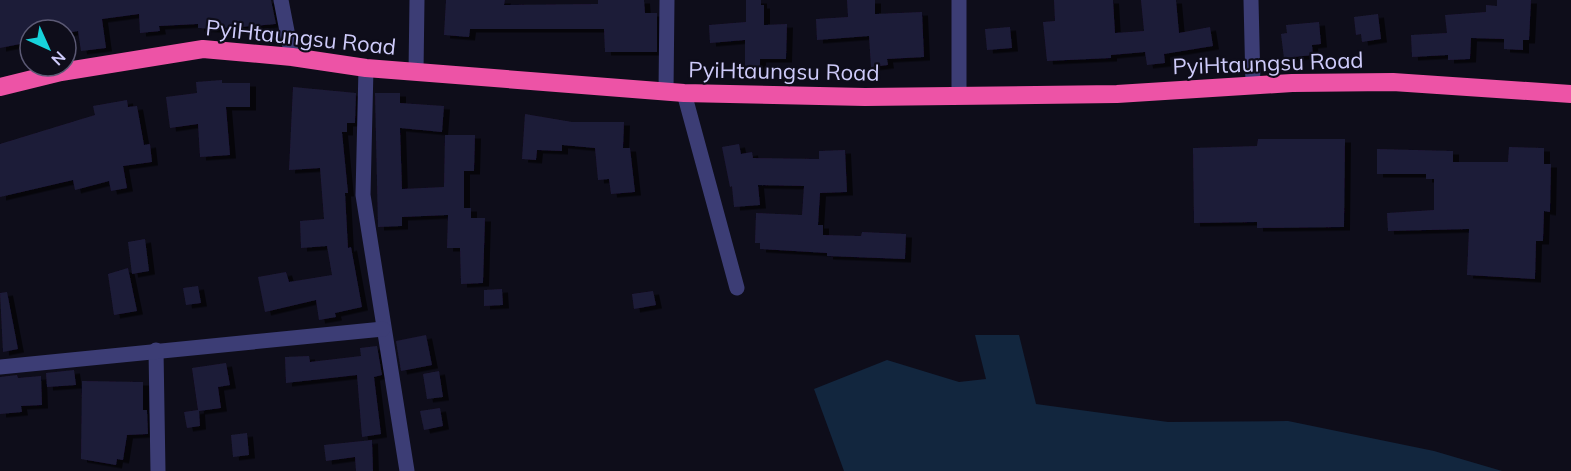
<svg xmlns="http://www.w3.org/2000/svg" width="1571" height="471" viewBox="0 0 1571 471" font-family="Mulish,sans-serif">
<defs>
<filter id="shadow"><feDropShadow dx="6" dy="3.5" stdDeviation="0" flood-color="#0009"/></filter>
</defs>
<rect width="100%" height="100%" fill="#0e0d1a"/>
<path fill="#12263e" d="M975,335H1019L1036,404L1168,422L1288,421L1434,451L1502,471H844L814,389L887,360L959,382L986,379Z"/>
<g fill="#1f1b39" filter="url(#shadow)">
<path d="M0,0H271L276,24L215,29L198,28V24L159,26L160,31L140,33L139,14L102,19L106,48L81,51L78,31L66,33V30H30V42L0,48Z"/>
<path d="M446,0H505L504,5L598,4V0H644L645,13H657V52H605L604,29H470L469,37L444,35Z"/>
<path d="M746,0H761V5H764V25L787,24L786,59H760V71H745V40L710,43L709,25L746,22Z"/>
<path d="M847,0H875V14L922,12L924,57L887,59L888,65L871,67L869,36L817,40L816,19L848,17Z"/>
<path d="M1054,0H1113L1115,33L1144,31L1141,0H1176L1179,33L1210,27L1213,46L1164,54L1165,63L1147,65L1145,52L1111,55V58L1047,61L1043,22L1055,21Z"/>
<path d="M1497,0H1531L1529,40H1523V50L1504,49V39L1471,38L1470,59L1448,60V55L1412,57L1411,35L1447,33L1445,15L1486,12V5L1497,6Z"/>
<path d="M1378,14L1381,39L1362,42L1361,34L1356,35L1354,17Z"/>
<path d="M1319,22L1321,44L1312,45L1313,55L1284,58L1281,34L1287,33L1286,25Z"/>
<path d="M1010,27L1012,48L987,50L985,29Z"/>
<path d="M222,80V83H250V107H226L230,155L200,157L198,124L170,128L166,97L197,93L196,82Z"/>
<path d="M293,87L356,93L355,123H347V132H342L348,193H345L348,248L351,247L362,307L335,313L336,317L319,320L316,300L265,312L258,277L286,272L289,282L332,275L327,246L301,248L300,221L324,219L320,168L289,170Z"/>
<path d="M375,93H400V103L444,106L442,132L400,128L402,189L444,187L445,135H475L474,171H464V208H471V218H485L483,283L461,284L460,248H447L448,215L402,217V226L378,227Z"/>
<path d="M127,100L128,107L137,106L144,145L150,144L152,162L123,166L127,188L111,191L109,181L75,190L73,180L0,197V144L95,115L93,106Z"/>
<path d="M525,114L572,122H624L623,148H630L635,192L611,194L609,179L598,180L595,148L562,145V151L537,150L536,160L522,159Z"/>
<path d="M1258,139H1345L1344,227L1257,228V222L1194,223L1193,148L1257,146Z"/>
<path d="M739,144L741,154L752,152L753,158L819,159V151L845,150L847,192L820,193L818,225H823V235L861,236L862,232L906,234L905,259L827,256V253L760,249V243H755L756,213L802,215L804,186L758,185L760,205L734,207L732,186L730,187L722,147Z"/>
<path d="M1509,147L1544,148V164H1551L1550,212L1544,211L1543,241H1536L1535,279L1467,275L1469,229L1388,231L1387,213L1434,210V179H1426V174H1377V149L1453,151V162H1508Z"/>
<path d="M145,239L149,271L132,274L128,242Z"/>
<path d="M128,268L137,311L114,315L108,274Z"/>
<path d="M198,286L201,303L186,305L183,288Z"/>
<path d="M502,289L503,305L484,306V290Z"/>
<path d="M653,291L656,305L634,309L632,294Z"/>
<path d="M7,292L18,349L3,352L0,293Z"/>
<path d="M426,335L432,365L401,371L396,341Z"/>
<path d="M377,346L382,375L374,377L381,434L362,437L357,375L286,383L285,357L309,356L310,362L361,356L360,348Z"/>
<path d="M226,363L230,385L218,387L221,408L199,411L200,426L187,428L184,412L198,410L192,368Z"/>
<path d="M74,370L76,385L47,387L46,373Z"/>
<path d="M439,371L443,397L427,399L423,374Z"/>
<path d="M17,375L18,378L41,376L42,405L21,406L22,412L0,414V377Z"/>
<path d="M82,381L143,382V410H147L148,434L127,435L123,460L117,459L116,465L81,459Z"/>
<path d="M440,408L443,426L424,430L420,411Z"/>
<path d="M247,433L249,455L233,457L231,435Z"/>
<path d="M372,440L373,471H356L355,457L326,461L324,445Z"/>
</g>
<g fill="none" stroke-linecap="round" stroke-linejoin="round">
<g stroke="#3c3d75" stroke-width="15">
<path d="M281,0L292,57"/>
<path d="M959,0V96"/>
<path d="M1251,0L1253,85"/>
<path d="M366,68L363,195L407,471"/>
<path d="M416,72L417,0"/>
<path d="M666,91L667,0"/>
<path d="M684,93L737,288"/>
<path d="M156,350L158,471"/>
<path d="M0,367L383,329"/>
</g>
<path stroke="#ed53a6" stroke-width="18" d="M0,87L61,72L203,49L292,57L366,68L684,93L865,97L1117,94L1292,83L1393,82L1571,94"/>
</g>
<g text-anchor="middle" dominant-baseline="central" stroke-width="4.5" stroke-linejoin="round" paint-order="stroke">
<g font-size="22" fill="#cecbfa" stroke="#0e0d1a">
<text transform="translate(301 37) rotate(6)">PyiHtaungsu Road</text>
<text transform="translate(1268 63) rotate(-2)">PyiHtaungsu Road</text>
<text transform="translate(784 71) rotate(1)">PyiHtaungsu Road</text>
</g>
</g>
<g transform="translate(48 48) rotate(135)"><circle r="28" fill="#0e0d1a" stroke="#5b5974" stroke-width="1.5"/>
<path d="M0-4.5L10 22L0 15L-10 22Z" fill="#17d2db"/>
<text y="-9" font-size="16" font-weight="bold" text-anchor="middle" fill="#cecbfa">N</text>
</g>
</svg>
